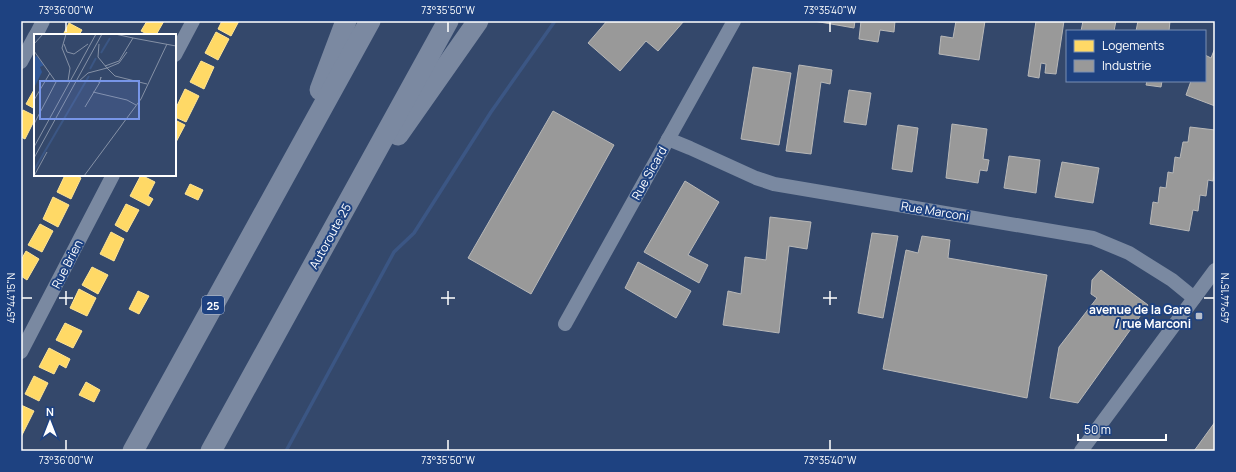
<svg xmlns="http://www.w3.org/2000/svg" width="1236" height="472" viewBox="0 0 1236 472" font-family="Manrope,sans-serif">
<rect width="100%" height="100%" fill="#34486b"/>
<g fill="#ffd966" stroke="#ffe494">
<path d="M147,21H164L156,35H149L141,31Z"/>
<path d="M222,21H239L231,36L218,29Z"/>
<path d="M69,23L82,30L79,35H63Z"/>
<path d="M216,32L229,39L218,60L205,53Z"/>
<path d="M201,61L214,67L204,89L190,82Z"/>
<path d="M35,88V109L26,104Z"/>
<path d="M185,89L199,96L186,122L175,117V110Z"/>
<path d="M23,110L35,116V119L25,139L21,137V114Z"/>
<path d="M175,120L185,125L175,144Z"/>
<path d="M65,175H75L81,178L71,199L57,192Z"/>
<path d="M141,175L155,182L148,196L153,199L149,206L130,196Z"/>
<path d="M190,184L203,190L198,200L185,194Z"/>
<path d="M53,197L69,205L58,227L43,219Z"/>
<path d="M126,204L139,210L127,232L115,225Z"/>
<path d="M40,224L53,231L42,252L28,245Z"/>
<path d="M111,232L124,239L114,261L100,254Z"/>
<path d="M26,251L39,259L27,280L21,276V260Z"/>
<path d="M92,267L108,275L98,294L82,285Z"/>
<path d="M79,289L96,298L87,316L70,308Z"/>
<path d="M138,291L149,296L139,314L129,309Z"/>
<path d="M65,323L82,331L73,348L56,340Z"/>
<path d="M49,348L70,359L66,368L59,364L54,374L39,367Z"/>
<path d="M34,376L48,383L39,401L25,394Z"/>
<path d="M86,382L100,390L94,402L79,395Z"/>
<path d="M21,405L34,411L21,437Z"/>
</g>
<g fill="#999" stroke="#b8b8b8">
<path d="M607,21H684L658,51L646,41L620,71L588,43Z"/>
<path d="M814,21H855L854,28Z"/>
<path d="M861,21H895L894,32L880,30L878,42L859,39Z"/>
<path d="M956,21H985L979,60L939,54L941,36L953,38Z"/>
<path d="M1036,21H1064L1056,74L1045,73L1046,64L1041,63L1039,78L1028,76Z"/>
<path d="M1083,21H1116L1114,31H1081Z"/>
<path d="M1138,21H1170L1169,31H1136Z"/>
<path d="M1215,48V106L1186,95L1191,81H1205V55L1211,58Z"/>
<path d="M799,65L832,70L830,84L821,82L811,154L786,151Z"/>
<path d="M753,67L791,73L779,145L741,139Z"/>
<path d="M1147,81H1162L1161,87L1146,85Z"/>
<path d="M849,90L871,93L866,125L844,122Z"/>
<path d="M553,111L614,145L531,294L468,258Z"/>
<path d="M952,124L987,129L983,159L989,160L987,171L980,170L978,183L946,178Z"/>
<path d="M898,125L918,128L912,172L892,169Z"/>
<path d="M1190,127L1215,130V168L1213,181L1208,180L1206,196L1200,195L1198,211L1193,210L1189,231L1150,224L1153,202L1158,203L1160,187L1166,188L1168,172L1173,173L1175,157L1180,158L1183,142H1188Z"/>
<path d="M1009,156L1040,160L1036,193L1004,188Z"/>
<path d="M1062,162L1099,168L1093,203L1055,197Z"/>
<path d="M685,181L719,202L688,255L708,265L699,283L644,252Z"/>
<path d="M770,217L811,222L807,249L789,246L779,333L723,325L728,291L741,294L745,257L766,260Z"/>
<path d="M872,233L898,236L883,318L858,313Z"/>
<path d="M922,236L950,240L948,258L1047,275L1027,398L883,369L906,250L918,253Z"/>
<path d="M638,262L691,291L676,318L625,288Z"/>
<path d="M1101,270L1148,305L1078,403L1050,398L1059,347L1097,298L1091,294L1092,280Z"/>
<path d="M1215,422V451H1194Z"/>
</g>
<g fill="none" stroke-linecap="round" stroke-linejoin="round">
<path stroke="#3b5684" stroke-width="3.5" d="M286,451L394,252L414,233L491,112L555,21"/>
<g stroke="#7a89a1" stroke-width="14">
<path d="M36,35L43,21"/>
<path d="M175,55L193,21"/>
<path d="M21,62L35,36"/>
<path d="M668,139L690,148L756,178L774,184L1093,238L1129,253L1172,280L1194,298"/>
<path d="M565,324L734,21"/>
<path d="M21,352L113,175"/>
<path d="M1081,451L1215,270"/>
</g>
<g stroke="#7b89a1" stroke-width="21">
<path d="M320,90L346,21"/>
<path d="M398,135L478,21"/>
<path d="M133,451L370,21"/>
<path d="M211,451L448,21"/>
</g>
</g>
<path fill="none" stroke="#fff" stroke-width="1.5" d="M66,22V32M448,22V32M830,22V32M66,291V305M448,291V305M830,291V305M22,298H32M59,298H73M441,298H455M823,298H837M1204,298H1214M66,440V450M448,440V450M830,440V450"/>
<rect fill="#b8bfcb" stroke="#1e4281" stroke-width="1.5" x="1195" y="312" width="8" height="8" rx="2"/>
<g text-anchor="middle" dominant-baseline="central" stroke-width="4" stroke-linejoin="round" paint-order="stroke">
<rect fill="#1e4281" stroke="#bcc6d9" stroke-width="1" x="202" y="296" width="22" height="18" rx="3"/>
<g font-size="11" font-weight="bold" fill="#fff">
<text x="213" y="305">25</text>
</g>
<g font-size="12" fill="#fff" stroke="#1e4281">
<text transform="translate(649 173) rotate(-61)">Rue Sicard</text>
<text transform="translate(935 211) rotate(9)">Rue Marconi</text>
<text transform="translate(330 236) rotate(-61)">Autoroute 25</text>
<text transform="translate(67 264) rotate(-63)">Rue Brien</text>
</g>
<g font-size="12" font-weight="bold" fill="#fff" stroke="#1e4281" text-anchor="end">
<text x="1191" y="309">avenue de la Gare<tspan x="1191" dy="14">/ rue Marconi</tspan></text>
</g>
</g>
<g transform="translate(34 34)">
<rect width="142" height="142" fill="#34486b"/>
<path d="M3,22L10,31L6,33L8,38L0,54V23Z" fill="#315898"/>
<path fill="none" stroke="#3b5684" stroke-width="2" d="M67,19L76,4M56,35L62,24M0,136L55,42"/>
<path fill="none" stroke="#8591a6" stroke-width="1" d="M32,0L28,14L36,34L34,47M81,0L99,4M99,4L142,12M0,10L9,0M30,10L33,18L40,20L54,10M0,17L22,48L0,90M71,32L85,27L99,4M73,34L85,29L93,18M73,34L81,42L113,50M44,48L54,39L73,34L64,23L65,10M59,58L93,66L102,71M0,66L16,39M51,73L66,48L67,43L65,49M0,113L62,0M0,124L68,0M0,142L13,118M50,142L107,65L133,10"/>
<path fill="#7795e8" fill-opacity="0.15" stroke="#7795e8" stroke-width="2" d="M6,47H105V85H6Z"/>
<rect width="142" height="142" fill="none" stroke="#fff" stroke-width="2"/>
</g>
<rect width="1236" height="472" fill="none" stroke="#1e4281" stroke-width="44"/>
<rect x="1066" y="30" width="140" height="52" fill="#1e4281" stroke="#788eb3"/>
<rect x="1074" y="40" width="20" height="12" fill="#ffd966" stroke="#788eb3"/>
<text x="1102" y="50" font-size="12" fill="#ffffff">Logements</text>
<rect x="1074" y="60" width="20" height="12" fill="#999999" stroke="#788eb3"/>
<text x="1102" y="70" font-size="12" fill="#ffffff">Industrie</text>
<g transform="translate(50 422)" stroke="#1e4281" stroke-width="3" paint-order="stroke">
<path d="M0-3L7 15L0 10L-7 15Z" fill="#ffffff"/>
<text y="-6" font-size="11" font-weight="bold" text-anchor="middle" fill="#ffffff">N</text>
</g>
<path d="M1078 434v6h88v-6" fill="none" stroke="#ffffff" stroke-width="2"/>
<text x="1084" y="434" font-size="12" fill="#ffffff" stroke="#1e4281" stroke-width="3" paint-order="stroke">50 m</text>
<rect x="22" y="22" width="1192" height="428" fill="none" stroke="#fff" stroke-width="1.5"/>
<g font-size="10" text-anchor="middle" fill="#fff">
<text x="66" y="14">73°36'00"W</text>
<text x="448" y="14">73°35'50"W</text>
<text x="830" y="14">73°35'40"W</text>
<text transform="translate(11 298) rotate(-90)" y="4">45°44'15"N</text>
<text transform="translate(1225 298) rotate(-90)" y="4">45°44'15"N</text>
<text x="66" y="464">73°36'00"W</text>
<text x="448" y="464">73°35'50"W</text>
<text x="830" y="464">73°35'40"W</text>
</g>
</svg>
